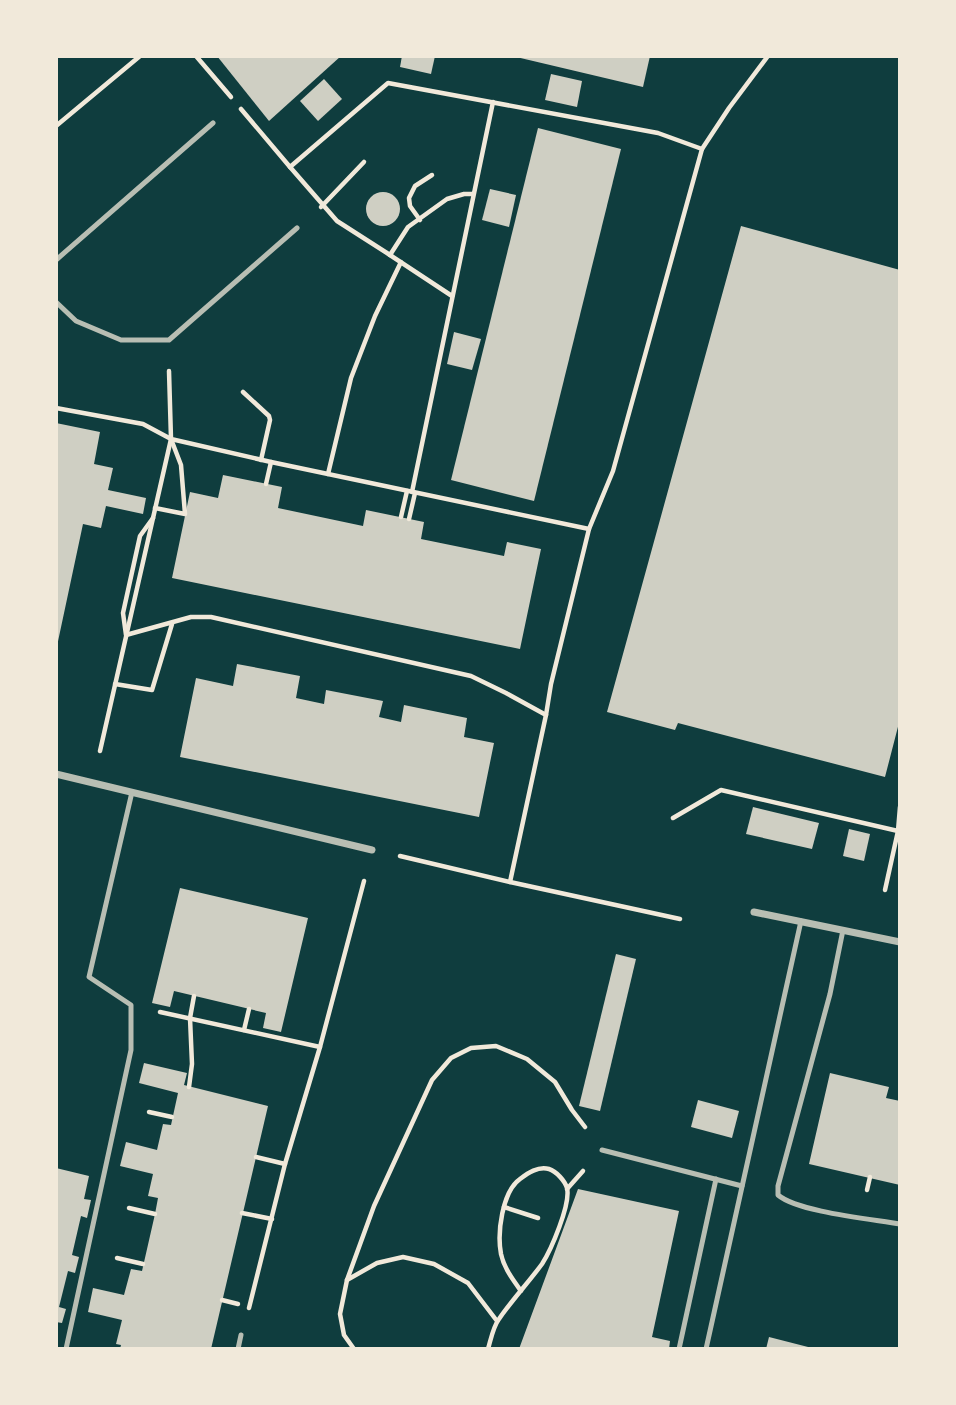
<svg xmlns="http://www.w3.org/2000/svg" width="956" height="1405" viewBox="0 0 956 1405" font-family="'Work Sans',sans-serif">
<rect width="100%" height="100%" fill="#0f3d3e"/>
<g fill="#cfcfc3">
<path d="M217,56H341L269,121Z"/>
<path d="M402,56H435L431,74L400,67Z"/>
<path d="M512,56H650L643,87Z"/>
<path d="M551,74L582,81L577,107L545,100Z"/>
<path d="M324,79L342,99L318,121L300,101Z"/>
<path d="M538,128L621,149L534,501L451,480Z"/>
<path d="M490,189L516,195L509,227L482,220Z"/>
<circle cx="383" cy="209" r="17"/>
<path d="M741,226L900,270V719L885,777L678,723L675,730L607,712Z"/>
<path d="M454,332L481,339L472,370L447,364Z"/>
<path d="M56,423L100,432L94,464L113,468L108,490L146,498L143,514L106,506L101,528L83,524L57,646Z"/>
<path d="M223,475L282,487L278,508L363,526L366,510L424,522L421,539L504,556L507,542L541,549L520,649L172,578L190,492L218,498Z"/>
<path d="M237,664L300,676L296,698L324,704L326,690L383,701L379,717L401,722L404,705L467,718L464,737L494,743L479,817L180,757L196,678L233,686Z"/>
<path d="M753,807L819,823L812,849L746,834Z"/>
<path d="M849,829L870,834L864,861L843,856Z"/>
<path d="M180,888L308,918L281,1032L263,1028L266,1013L174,991L170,1007L152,1003Z"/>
<path d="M616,954L636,959L600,1111L579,1106Z"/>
<path d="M144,1063L187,1073L184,1085L268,1106L211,1349H120L121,1345L116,1344L122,1320L88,1312L93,1288L124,1295L131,1269L142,1271L155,1214L158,1198L148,1196L153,1174L120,1166L126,1142L157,1150L163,1124L171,1125L178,1093L139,1083Z"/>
<path d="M830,1073L889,1087L886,1098L900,1101V1185L809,1164Z"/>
<path d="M698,1100L739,1111L732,1138L691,1127Z"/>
<path d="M56,1168L89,1176L84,1199L91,1200L87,1218L81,1216L72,1255L79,1257L75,1273L68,1271L59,1307L66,1309L62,1323L56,1322Z"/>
<path d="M578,1189L679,1211L652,1337L670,1341L669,1349H519Z"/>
<path d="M769,1337L812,1348V1349H766Z"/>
</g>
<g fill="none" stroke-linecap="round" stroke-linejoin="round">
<g stroke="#f1e9da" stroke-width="4.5">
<path d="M196,56L231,97"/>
<path d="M241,109L290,167"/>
<path d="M56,126L140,56"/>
<path d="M473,194H464L447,199L408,227L390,255L337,221L290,167L388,83L658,133L702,149"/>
<path d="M321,207L364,162"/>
<path d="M420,220L410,206L409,198L415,186L432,175"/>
<path d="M390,255L452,296"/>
<path d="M169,371L171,439L271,462L589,529"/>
<path d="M243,392L269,416L270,420L261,460"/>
<path d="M56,408L143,424L171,439L181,465L185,514L155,508"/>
<path d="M328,474L351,378L375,316L401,262"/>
<path d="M266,484L271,462"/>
<path d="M412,492L493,102"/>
<path d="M401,517L407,491"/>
<path d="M153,518L140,536L123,613L126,635L191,617H211L471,676L506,693L546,715"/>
<path d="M409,519L415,493"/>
<path d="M115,684L152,690L172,624"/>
<path d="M100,751L171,439"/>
<path d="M673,818L721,790L898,831"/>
<path d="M400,856L510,882L680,919"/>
<path d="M510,882L546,715L551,684L589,529L613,471L702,149L729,108L768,56"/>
<path d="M885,890L898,831L900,807"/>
<path d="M160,1012L320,1047"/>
<path d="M244,1030L249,1009"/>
<path d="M189,1087L192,1064L190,1018L194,996"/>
<path d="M149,1112L172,1117"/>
<path d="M256,1157L285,1164"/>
<path d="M567,1189L583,1171"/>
<path d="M867,1190L870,1177"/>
<path d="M504,1207L538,1218"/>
<path d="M129,1208L155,1214"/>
<path d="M242,1213L272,1219"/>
<path d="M117,1258L143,1264"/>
<path d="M347,1280L377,1263L403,1257L434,1264L468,1283L497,1321"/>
<path d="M222,1300L238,1304"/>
<path d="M249,1308L285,1164L320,1047L364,881"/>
<path d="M354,1349L344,1335L340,1314L347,1280L374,1206L432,1080L451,1058L471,1048L496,1046L527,1059L555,1082L572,1110L585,1127"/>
<path d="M488,1349C491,1339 493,1327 499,1319C512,1300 528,1283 542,1264C551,1250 571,1204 567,1188C565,1181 556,1171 549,1169C538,1166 528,1173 520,1179C502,1192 497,1233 501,1254C504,1268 513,1280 521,1291"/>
</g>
<g stroke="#b8beb3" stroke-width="5">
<path d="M56,260L213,123"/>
<path d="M56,302L76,321L121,340H169L297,228"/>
<path d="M843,930L830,994L778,1186V1195C798,1212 871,1219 900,1224"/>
<path d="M602,1150L742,1186"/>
<path d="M66,1349L131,1050V1005L89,977L132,792"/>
<path d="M238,1349L241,1335"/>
<path d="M679,1349L716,1179"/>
<path d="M706,1349L801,921"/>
</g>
<g stroke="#b8beb3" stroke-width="7">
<path d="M56,774L372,850"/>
<path d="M754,912L900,942"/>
</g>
</g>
<rect width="956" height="1405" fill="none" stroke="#f1e9da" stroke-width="116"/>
</svg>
